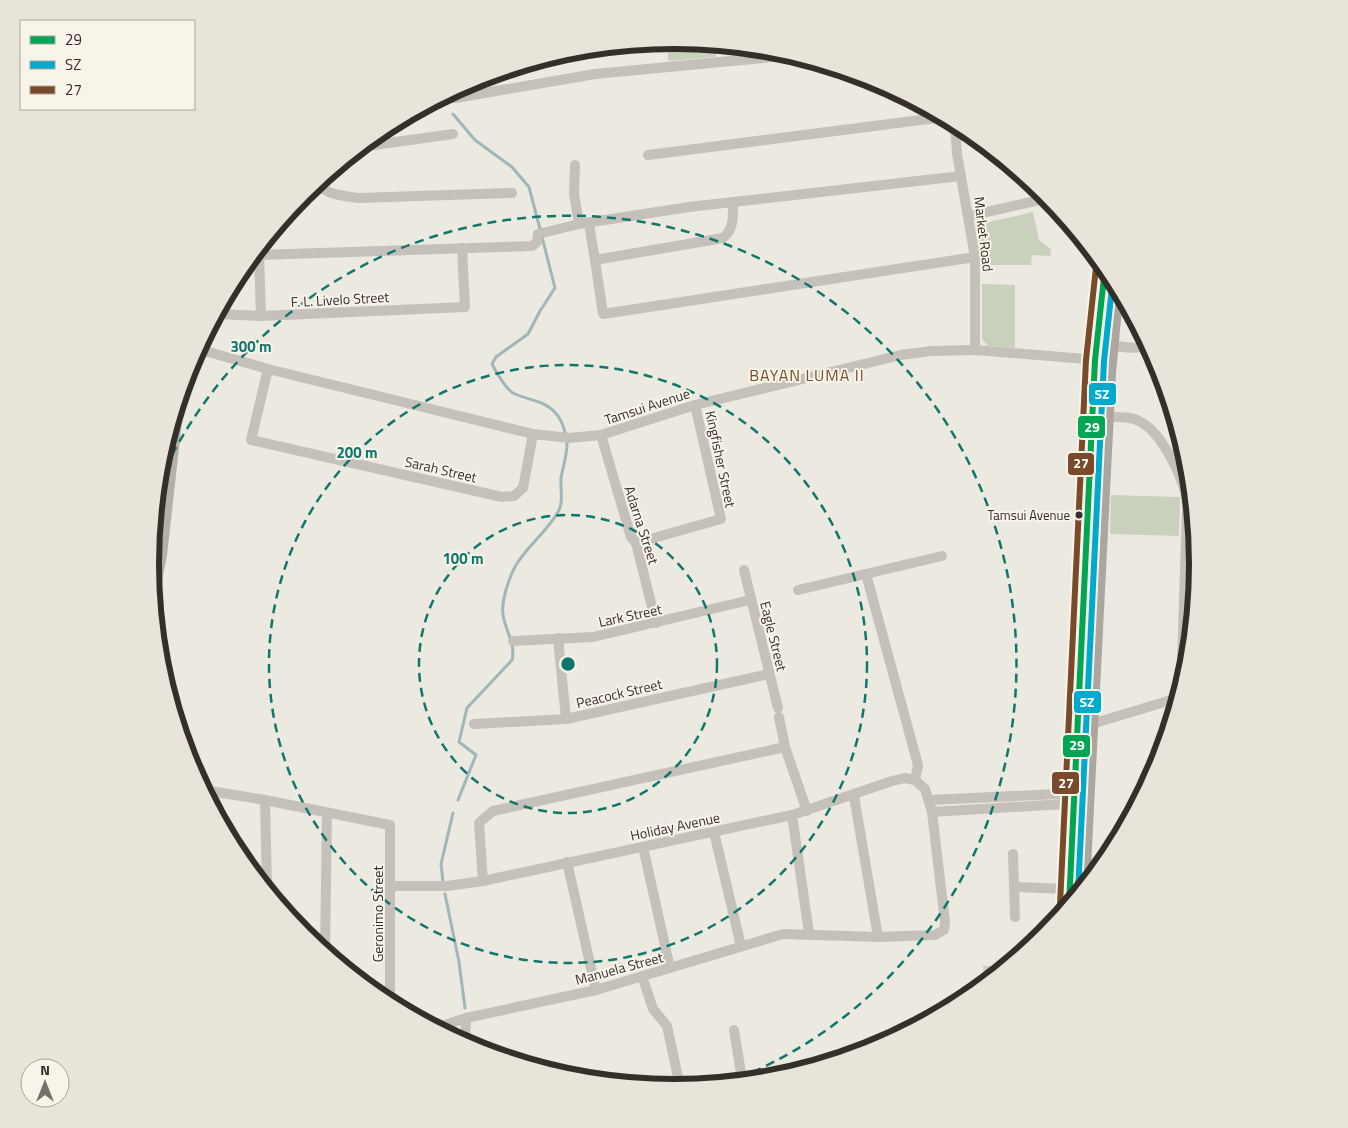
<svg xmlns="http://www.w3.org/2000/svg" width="1348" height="1128" viewBox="0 0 1348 1128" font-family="'Titillium Web',sans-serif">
<rect width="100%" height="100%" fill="#ece9e1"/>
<g fill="#c9d1bc">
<path d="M674,40L715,44L716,57L668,61L667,41Z"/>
<path d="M1033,212L1039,240L1051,249L1050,256L1032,255L1031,265H982L976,225Z"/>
<path d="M982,284L1015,285V348L988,346L982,339Z"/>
<path d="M1111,495L1180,497L1179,536L1110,534Z"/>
<path d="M983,966H1007L985,983Z"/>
</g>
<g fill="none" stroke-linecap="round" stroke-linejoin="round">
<g stroke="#9fb6ba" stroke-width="3">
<path d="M453,114L475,140L512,167L529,187L540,229"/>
<path d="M1126,306H1128"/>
<path d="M458,800L476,755L459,742L467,708L512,660C517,642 500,624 503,605C504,593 511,572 518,562C530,544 547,531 558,512C564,502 560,489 561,478C563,467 567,455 567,444C566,435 563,423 558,416C546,400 531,401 515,394C507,391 496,372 492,364L496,357L528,334L540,311L555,288L542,237"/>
<path d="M443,882L441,864L453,813"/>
<path d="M445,894L459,962L465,1008"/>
</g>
<g stroke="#c5c1ba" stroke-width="10">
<path d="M442,97L456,98L595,74L794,55"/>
<path d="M955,123L957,154L975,257V350"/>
<path d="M360,147L453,134"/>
<path d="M648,155L944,117"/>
<path d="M575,165L574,194L579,224"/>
<path d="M317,183C325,195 345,196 358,198L512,193"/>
<path d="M733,204C733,217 734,229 723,238L595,260L603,314L975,257"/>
<path d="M969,216L1048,198"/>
<path d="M589,224L595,260"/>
<path d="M216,314L261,316L465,307L462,248"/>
<path d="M261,316L259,255L532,246L537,242L538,234L579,224L689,207L961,176"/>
<path d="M1097,343C1107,344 1133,350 1140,347"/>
<path d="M198,349L268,369L533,434L569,438L601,435L695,405L901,355L931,351L975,350L1110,361"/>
<path d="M268,369L251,440L502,497L514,496L523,488L533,434"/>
<path d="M1107,417C1120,417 1133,416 1144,424C1164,437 1187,484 1187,508L1181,691"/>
<path d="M601,435L631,537L636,543L656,623"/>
<path d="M162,456L172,457"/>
<path d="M636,543L721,519L695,405"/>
<path d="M744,570L778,708"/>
<path d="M798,590L942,556"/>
<path d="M558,638L566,719"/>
<path d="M513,641L593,637L750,600"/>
<path d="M779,717L785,747L807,811"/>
<path d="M474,724L566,719L769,674"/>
<path d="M1085,726L1178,698"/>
<path d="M785,747L493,811L479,823L483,881L792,815L892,781L905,778L915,780"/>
<path d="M205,793L210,791L265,800L390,825V1004"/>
<path d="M854,796L878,937"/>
<path d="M265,800L267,890"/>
<path d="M929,800L1080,793"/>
<path d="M932,812L1081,803"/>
<path d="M792,815L809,933"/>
<path d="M714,832L741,946"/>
<path d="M643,847L670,968"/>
<path d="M1013,854L1015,917"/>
<path d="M567,862L596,990"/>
<path d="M392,886H447L483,881"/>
<path d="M1014,887L1070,889"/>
<path d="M325,952L327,813"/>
<path d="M642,976L653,1009L667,1026L680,1087"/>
<path d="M435,1028L466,1018L596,990L783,934L878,937L935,935L944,930L945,922L932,812L925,789L915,780L918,765L866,574"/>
<path d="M734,1030L741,1073L744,1078L760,1080"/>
<path d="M465,1044L466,1018"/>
</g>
<path stroke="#b4afa9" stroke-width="12" d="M153,595L161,555L178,403"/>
<g stroke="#aba7a0" stroke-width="14">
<path d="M1083,887L1109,373L1117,287"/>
<path d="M1069,905L1095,360L1105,268"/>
</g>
<g stroke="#f8f4e9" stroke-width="10">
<path id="bus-1" d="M1069,905L1095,360L1105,268"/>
</g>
<g stroke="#f8f4e9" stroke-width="10">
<path id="bus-2" d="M1078,893L1104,361L1113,278"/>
</g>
<g stroke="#f8f4e9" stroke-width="10">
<path id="bus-3" d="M1060,905L1086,360L1096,267"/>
</g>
<use href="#bus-1" stroke="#00a651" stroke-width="6"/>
<use href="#bus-2" stroke="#00a9ce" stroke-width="6"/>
<use href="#bus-3" stroke="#7a4b2a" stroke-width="6"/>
</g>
<g fill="none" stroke="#0f766e" stroke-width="2.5" stroke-dasharray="9 6">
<circle cx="568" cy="664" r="149"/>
<circle cx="568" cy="664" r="299"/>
<path d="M159 482A448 448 0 1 1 729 1082"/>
</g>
<circle fill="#352f29" stroke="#f8f4e9" stroke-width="2" cx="1079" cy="515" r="4.5"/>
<g text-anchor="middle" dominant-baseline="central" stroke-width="4" stroke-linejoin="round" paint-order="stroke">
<g font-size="13" fill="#352f29" stroke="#f8f4e9" text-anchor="end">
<text x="1070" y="515">Tamsui Avenue</text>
</g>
<g font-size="14" fill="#352f29" stroke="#f8f4e9">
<text transform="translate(984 234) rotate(83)">Market Road</text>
<text transform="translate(340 299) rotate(-3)">F. L. Livelo Street</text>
<text transform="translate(647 406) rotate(-18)">Tamsui Avenue</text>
<text transform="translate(721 459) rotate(78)">Kingfisher Street</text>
<text transform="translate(441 469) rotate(13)">Sarah Street</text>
<text transform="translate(642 525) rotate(72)">Adarna Street</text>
<text transform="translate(630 615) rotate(-12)">Lark Street</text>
<text transform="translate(774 636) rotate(76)">Eagle Street</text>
<text transform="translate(619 693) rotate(-13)">Peacock Street</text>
<text transform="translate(675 826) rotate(-12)">Holiday Avenue</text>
<text transform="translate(377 914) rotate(-90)">Geronimo Street</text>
<text transform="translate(619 968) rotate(-15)">Manuela Street</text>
</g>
<g font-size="16" letter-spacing="1" fill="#7d4d29" stroke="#f8f4e9">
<text x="807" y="375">BAYAN LUMA II</text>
</g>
</g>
<path d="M0 0H1348V1128H0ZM159 564a515 515 0 1 1 1030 0a515 515 0 1 1-1030 0Z" fill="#e8e4da" fill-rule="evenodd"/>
<path fill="none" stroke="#352f29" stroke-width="6" d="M159 564a515 515 0 1 1 1030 0a515 515 0 1 1-1030 0Z"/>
<circle cx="568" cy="664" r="8" fill="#0f766e" stroke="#f8f4e9" stroke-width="2.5"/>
<g font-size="15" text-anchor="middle" font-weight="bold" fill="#0f766e" stroke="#f8f4e9" stroke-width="4" stroke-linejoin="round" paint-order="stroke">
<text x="251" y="352">300 m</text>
<text x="357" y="458">200 m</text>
<text x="463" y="564">100 m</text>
</g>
<g stroke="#f8f4e9" stroke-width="2">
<rect x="1088" y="382" width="29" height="24" rx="5" fill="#00a9ce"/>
<rect x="1077" y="415" width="29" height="24" rx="5" fill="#00a651"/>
<rect x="1067" y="452" width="28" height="24" rx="5" fill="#7a4b2a"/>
<rect x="1073" y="690" width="29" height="24" rx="5" fill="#00a9ce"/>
<rect x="1062" y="734" width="29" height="24" rx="5" fill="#00a651"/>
<rect x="1051" y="771" width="29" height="24" rx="5" fill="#7a4b2a"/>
</g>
<g font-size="14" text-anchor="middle" font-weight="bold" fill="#fff">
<text x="1102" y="399">SZ</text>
<text x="1092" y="432">29</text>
<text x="1081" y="468">27</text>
<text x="1087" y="707">SZ</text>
<text x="1077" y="750">29</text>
<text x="1066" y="788">27</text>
</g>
<rect x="20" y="20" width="175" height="90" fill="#f8f4e9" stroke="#aaa59c"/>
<rect x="30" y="36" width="25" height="8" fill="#00a651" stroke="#aaa59c"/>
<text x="65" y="45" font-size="15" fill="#352f29">29</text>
<rect x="30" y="61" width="25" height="8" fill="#00a9ce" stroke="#aaa59c"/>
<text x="65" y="70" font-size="15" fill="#352f29">SZ</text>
<rect x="30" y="86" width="25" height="8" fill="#7a4b2a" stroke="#aaa59c"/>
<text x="65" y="95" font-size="15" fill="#352f29">27</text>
<g transform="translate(45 1083)"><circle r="24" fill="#f8f4e9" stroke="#aaa59c"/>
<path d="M0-4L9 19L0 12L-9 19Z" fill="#757069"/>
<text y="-8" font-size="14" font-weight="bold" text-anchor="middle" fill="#352f29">N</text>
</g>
</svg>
